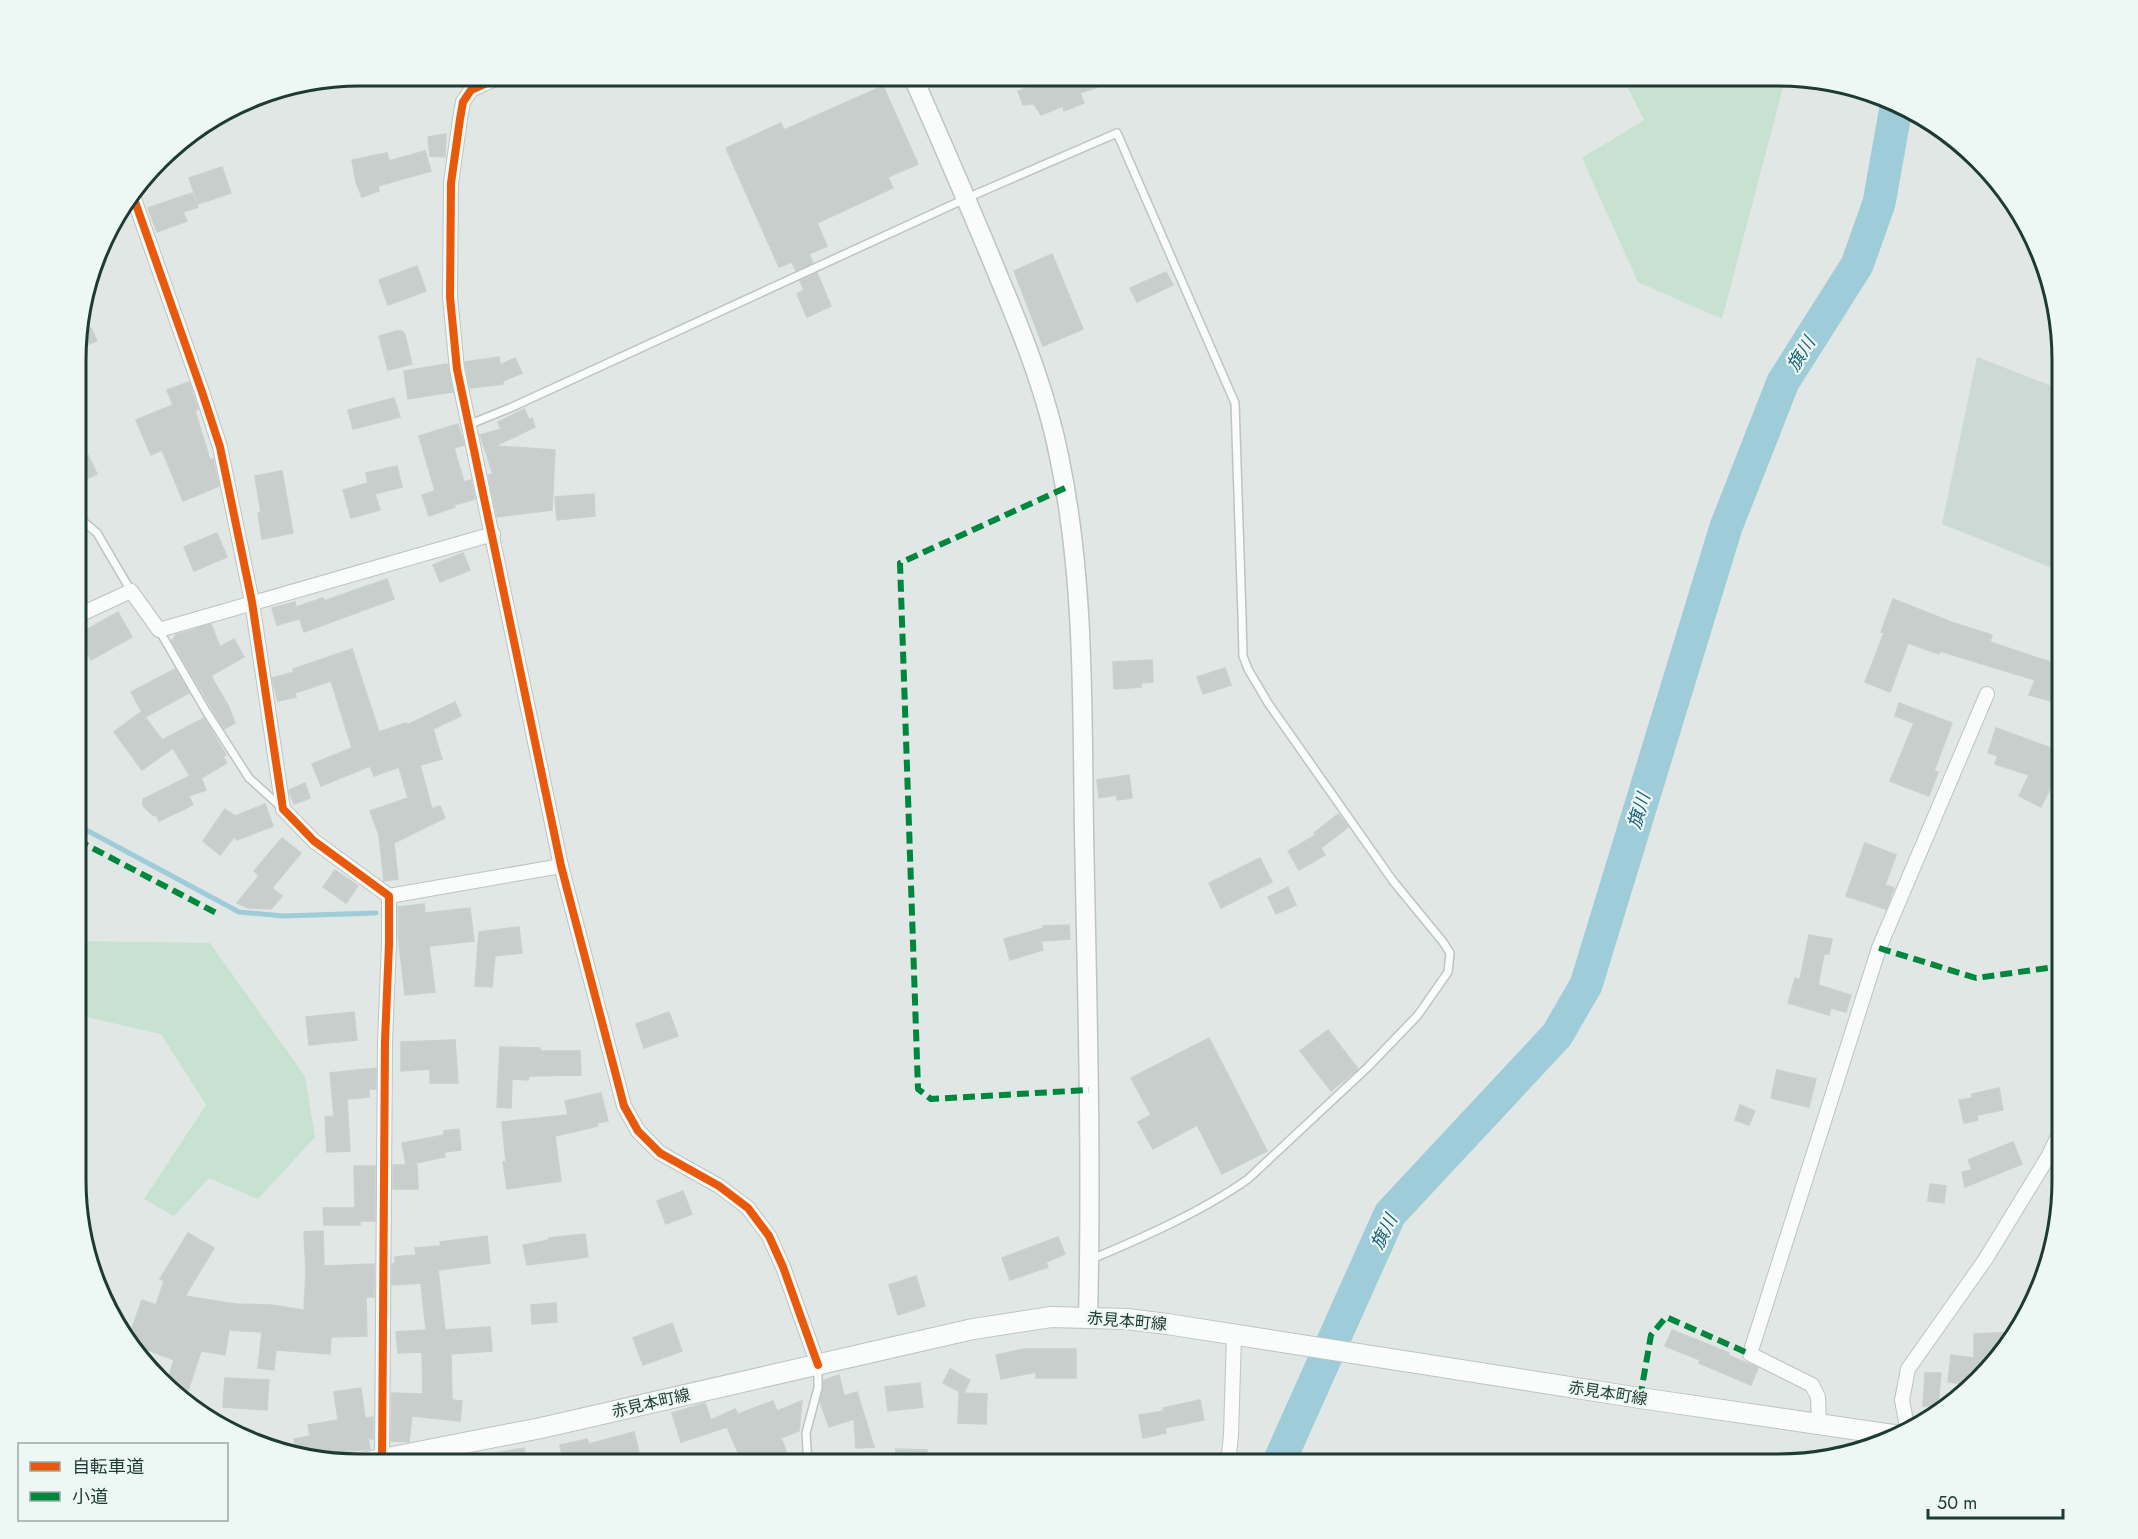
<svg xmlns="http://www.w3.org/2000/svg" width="2138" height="1539" viewBox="0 0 2138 1539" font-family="Jost,'Noto Sans JP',sans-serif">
<rect width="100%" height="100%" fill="#e0e7e4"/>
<path fill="#cdd9d4" d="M1977,357L2062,390V572L1942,524Z"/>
<g fill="#c8e2d1">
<path d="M1622,76H1786L1722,319L1638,282L1582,158L1644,120Z"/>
<path d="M77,941L210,943L305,1076L315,1137L258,1199L209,1178L174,1216L144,1199L206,1105L161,1034L77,1015Z"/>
</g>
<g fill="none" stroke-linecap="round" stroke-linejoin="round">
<path stroke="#9eccd8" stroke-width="5" d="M77,825L239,912L283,916L376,913"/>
<path stroke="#9eccd8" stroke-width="33" d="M1278,1464L1390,1214L1557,1035L1586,985L1726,527L1783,382L1857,265L1879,203L1897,102"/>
</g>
<g fill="#c7cecb" stroke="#c9d0cd" stroke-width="1.5">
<path d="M1058,75H1093L1098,87L1080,93L1084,103L1064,111L1063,106L1041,115L1034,104L1023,105L1018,91Z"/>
<path d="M883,86L918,164L888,177L893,188L817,223L827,246L809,254L813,263L796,271L792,262L779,267L726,148L781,123L784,130Z"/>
<path d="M446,134L445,157L430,156L428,137Z"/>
<path d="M425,151L431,171L378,186L379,191L362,197L356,182L352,160L387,153L389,161Z"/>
<path d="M222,167L231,193L198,204L189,178Z"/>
<path d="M192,193L198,207L183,212L187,221L157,232L148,208Z"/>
<path d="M1052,254L1083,329L1043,346L1014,271Z"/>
<path d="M417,266L426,291L388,305L379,280Z"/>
<path d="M1166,272L1173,285L1137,302L1130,288Z"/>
<path d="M817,273L831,306L807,317L797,294L804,290L800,281Z"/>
<path d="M91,328L97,341L77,349V334Z"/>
<path d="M396,331H402L405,335L412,364L388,370L379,336Z"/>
<path d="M499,357L500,365L515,358L522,373L503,381V384L470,388L465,362Z"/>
<path d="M446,364L448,365L453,392L408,399L404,371Z"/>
<path d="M189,382L198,409L195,411L210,460L213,459L219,486L183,501L162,450L151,455L136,420L173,405L167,390Z"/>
<path d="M394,398L400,417L353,429L348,410Z"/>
<path d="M524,409L529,419L532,418L535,427L495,446L555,450L552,510L497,517L488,475L493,474L480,435L501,429L498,422Z"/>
<path d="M458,424L464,445L454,448L464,482L471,480L475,499L454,505L455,507L429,516L422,495L435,491L419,436Z"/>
<path d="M88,455L97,474L77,483V460Z"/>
<path d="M397,466L402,487L375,494L380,510L351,518L343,490L368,483L366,473Z"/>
<path d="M282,471L293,533L262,539L258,513H261L255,476Z"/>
<path d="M594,494L595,516L557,520L555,497Z"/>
<path d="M217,533L227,557L194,571L184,547Z"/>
<path d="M463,553L470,570L440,582L433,565Z"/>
<path d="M387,579L394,599L304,632L296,607L299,619L277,625L272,608L295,602L296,607L323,598L324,601Z"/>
<path d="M1893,599L1951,622L1992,635L1990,642L2053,663L2051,669L2062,672V704L2029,695L2035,680L1940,651L1939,654L1908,643L1890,692L1865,682L1884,633L1881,632Z"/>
<path d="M118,612L132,637L91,660L77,635Z"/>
<path d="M211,624L220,647L234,639L244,657L212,675V678L229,707L235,723L224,729L172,641L176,635Z"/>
<path d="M352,649L379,732L406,723L407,725L455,702L461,716L433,729L442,759L420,765L432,809L440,806L445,818L394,843L398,879L384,881L379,835L370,811L408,798L399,767L374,776L370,766L321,786L312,764L352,748L331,681L295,693L296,697L278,701L272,678L294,672L293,669Z"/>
<path d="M1152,660L1153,682L1141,683V687L1114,689L1113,662Z"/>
<path d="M1225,668L1231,685L1203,694L1197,677Z"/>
<path d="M175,669L189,693L145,717L162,740L204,718L226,755L223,757L227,763L201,778L206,790L189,796L193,805L159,821L157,816L153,815L143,806V799L190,776L173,748L142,770L114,732L141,712L144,716L131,692Z"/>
<path d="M1899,703L1952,723L1934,771L1938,772L1929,796L1890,781L1914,723L1895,716Z"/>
<path d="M1996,728L2062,752V782L2055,779L2041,807L2019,796L2029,775L1995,764L1998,756L1988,753Z"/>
<path d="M1129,775L1132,798L1117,800V795L1099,798L1097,780Z"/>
<path d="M305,783L310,798L294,804L289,790Z"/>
<path d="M265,804L273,826L237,840L234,837L220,855L203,841L225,809L235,816Z"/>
<path d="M1338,814L1348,827L1321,848L1325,855L1299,870L1288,851L1316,835L1314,833Z"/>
<path d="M282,838L301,853L272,888L282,896L271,909L248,908L237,903L259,876L254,871Z"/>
<path d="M1865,843L1896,855L1885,885L1894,888L1886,909L1846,896Z"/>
<path d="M1260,858L1272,882L1221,908L1209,883Z"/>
<path d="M335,870L358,886L346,903L323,887Z"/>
<path d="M1288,887L1296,905L1276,914L1268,897Z"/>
<path d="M424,904L425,913L470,908L474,941L429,946L435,992L405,995L398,935V907Z"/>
<path d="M1069,925L1070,939L1041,941L1043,950L1010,960L1004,939L1044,928L1043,926Z"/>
<path d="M519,927L522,953L495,956L492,987L475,986L479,932Z"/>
<path d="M1809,935L1832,939L1829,954H1824L1818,985L1851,995L1846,1012L1831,1008L1829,1015L1788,1003L1795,978L1800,979Z"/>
<path d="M354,1012L357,1040L309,1045L306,1017Z"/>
<path d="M669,1012L678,1036L644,1048L636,1024Z"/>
<path d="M1328,1030L1358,1069L1331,1091L1300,1051Z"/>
<path d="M1209,1038L1267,1151L1222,1174L1197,1125L1153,1149L1138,1122L1151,1115L1131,1078Z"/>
<path d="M455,1040L458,1083H430V1069L401,1071V1042Z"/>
<path d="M500,1047L540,1048V1051H580L581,1075L529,1076L528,1080L512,1079L511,1108L497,1107Z"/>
<path d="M376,1068V1089H369V1097L347,1099L350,1151L327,1152L325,1117L334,1116L330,1073Z"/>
<path d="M1777,1070L1816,1079L1809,1107L1771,1098Z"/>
<path d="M1999,1088L2003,1110L1977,1115L1978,1120L1964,1123L1959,1100L1972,1098V1094Z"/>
<path d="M601,1093L608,1121L597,1123L598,1126L555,1136L561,1181L507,1189L503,1162H506L502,1122L568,1115L565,1101Z"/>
<path d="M1740,1105L1755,1111L1749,1125L1735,1120Z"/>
<path d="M459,1129L461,1150L444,1152L445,1157L406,1165L402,1143L444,1135V1131Z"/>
<path d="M2013,1142L2022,1164L1965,1187L1962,1172L1972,1170L1968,1160Z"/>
<path d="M393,1165H417L418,1189H393Z"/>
<path d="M354,1166H375V1221H360V1225H324L323,1208H355Z"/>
<path d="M1930,1184L1946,1186L1944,1203L1928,1201Z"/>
<path d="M683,1191L692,1214L666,1224L657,1201Z"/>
<path d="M323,1231L324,1266L374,1264V1297H366L367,1336L331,1337L330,1354L276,1350L274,1370L258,1368L262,1332L229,1330L225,1355L201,1351L184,1403L167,1383L174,1360L133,1344L128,1339L142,1300L156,1305L164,1281L160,1279L188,1233L214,1248L185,1296L235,1304L271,1305L304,1310L306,1271L304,1232Z"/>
<path d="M585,1234L588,1257L527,1265L523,1245L549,1240V1238Z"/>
<path d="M487,1236L490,1263L438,1270L445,1330L490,1327L492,1351L451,1354L452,1400L462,1401L460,1421L412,1416L409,1442L391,1441L392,1393L423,1394L422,1352L398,1353L396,1332L426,1330L421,1283L392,1285V1264L395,1263V1257L416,1255L415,1248L441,1246L440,1242Z"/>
<path d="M1058,1237L1065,1254L1046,1262L1048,1267L1010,1280L1002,1258Z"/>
<path d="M916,1276L925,1306L898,1315L889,1285Z"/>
<path d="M556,1303L557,1322L532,1324L531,1305Z"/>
<path d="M672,1323L682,1351L643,1365L633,1338Z"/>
<path d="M1672,1330L1729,1353L1728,1355L1758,1368L1751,1385L1699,1363L1700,1360L1665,1346Z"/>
<path d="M2016,1332L2007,1348H1991L1990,1359L1996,1360L1967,1384L1948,1382L1951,1355L1974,1358V1334Z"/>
<path d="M1024,1349H1076V1378H1036V1372L1001,1379L996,1355Z"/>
<path d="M950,1369L970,1380L964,1393L987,1394L986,1424L958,1423L959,1393H962L943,1383Z"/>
<path d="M1925,1373H1941L1938,1407L1923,1406Z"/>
<path d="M839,1375L844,1396L857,1392L874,1447L856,1448L854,1419L829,1427L820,1401L824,1380Z"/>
<path d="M225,1378L269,1380L267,1410L223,1407Z"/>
<path d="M920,1383L923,1407L888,1411L885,1387Z"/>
<path d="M361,1388L365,1418L373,1417V1439L368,1438L370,1449L331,1453L332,1455L315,1458L297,1455L294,1439L310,1436L308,1425L338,1420L334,1392Z"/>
<path d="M1200,1400L1204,1420L1165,1428L1166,1433L1143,1438L1139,1415L1164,1411L1163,1408Z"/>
<path d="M773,1401L777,1411L802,1401L799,1431L781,1438L791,1464H743L727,1427L681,1442L672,1413L705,1403L711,1420L735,1409L738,1414Z"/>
<path d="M634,1432L639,1452L595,1464H564L560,1445L587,1439L589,1444Z"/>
<path d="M524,1448L527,1463H478V1456Z"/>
<path d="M896,1449L927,1450L926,1464H895Z"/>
</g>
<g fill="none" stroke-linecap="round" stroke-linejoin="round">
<g stroke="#bdc4c1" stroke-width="10">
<g id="service">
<path d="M458,75L471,90"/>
<path d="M468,425L510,408L967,198L1117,133L1235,403L1242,616L1243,656L1248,669L1268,703L1393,881L1443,942L1450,953L1448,972L1418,1015L1368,1067L1248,1179C1203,1211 1142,1238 1092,1259"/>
<path d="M77,516L97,533L131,591"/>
<path d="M159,630L206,711L249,778L281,807"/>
<path d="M808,1464L806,1433L818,1388V1368"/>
</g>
</g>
<g stroke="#bdc4c1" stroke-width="16">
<g id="minor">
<path d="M504,75L471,90L463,102L460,119L451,183L450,297L457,369L561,866L624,1106L638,1131L660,1153L719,1186L748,1208L769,1236L783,1267L818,1365"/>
<path d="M133,196L202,392L220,447L252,602L283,809L314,841L389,896V944L385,1041L382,1463"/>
<path d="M77,616L131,591L159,630L493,534"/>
<path d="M389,896L561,866"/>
<path d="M1819,1425L1818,1397L1812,1385L1750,1354L1879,948L1987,694"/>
<path d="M1908,1432L1902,1400L1908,1369L1985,1260L2048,1157L2062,1128"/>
<path d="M1228,1464L1231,1435L1234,1335"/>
</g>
</g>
<g stroke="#bdc4c1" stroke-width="21">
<path id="tertiary" d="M912,75C942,143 972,211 1000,280C1024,337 1047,396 1059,456C1085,579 1082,706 1084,831C1087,993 1092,1155 1088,1317"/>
</g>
<g stroke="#bcc5c2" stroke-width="22">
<path id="secondary" d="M362,1463L541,1428L973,1329L1051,1317L1127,1319L1167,1324L1640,1398L1900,1436"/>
</g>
<use href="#service" stroke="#fafbfb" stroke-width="7"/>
<use href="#minor" stroke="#fafbfb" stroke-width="14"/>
<use href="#tertiary" stroke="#fafbfb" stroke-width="18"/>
<use href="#secondary" stroke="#fafbfb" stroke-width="20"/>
<g stroke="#00873e" stroke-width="6" stroke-dasharray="12 6" stroke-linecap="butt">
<path d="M1065,488L900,563L918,1089L931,1099L1089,1090"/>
<path d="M77,840L220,915"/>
<path d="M1879,948L1976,978L2062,966"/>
<path d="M1640,1398L1651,1335L1666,1317L1750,1354"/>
</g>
<g stroke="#edf7f3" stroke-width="11">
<g id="cycleway">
<path d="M504,75L471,90L463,102L460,119L451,183L450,297L457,369L561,866L624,1106L638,1131L660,1153L719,1186L748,1208L769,1236L783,1267L818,1365"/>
<path d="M133,196L202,392L220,447L252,602L283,809L314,841L389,896V944L385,1041L382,1463"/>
</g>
</g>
<use href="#cycleway" stroke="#e8590c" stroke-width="8"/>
</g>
<g text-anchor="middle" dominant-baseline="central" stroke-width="4.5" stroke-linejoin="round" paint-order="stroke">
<g font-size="16" fill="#1e3a34" stroke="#edf7f3">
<text transform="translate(1127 1321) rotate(5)">赤見本町線</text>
<text transform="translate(1608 1393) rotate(9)">赤見本町線</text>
<text transform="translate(651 1403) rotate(-13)">赤見本町線</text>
</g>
<g font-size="18" font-style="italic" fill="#166178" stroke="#edf7f3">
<text transform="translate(1801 354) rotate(-58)">旗川</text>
<text transform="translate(1639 811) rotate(-73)">旗川</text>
<text transform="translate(1384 1232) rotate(-63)">旗川</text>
</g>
</g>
<path d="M0 0H2138V1539H0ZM360 86H1778A274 274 0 0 1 2052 360V1180A274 274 0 0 1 1778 1454H360A274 274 0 0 1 86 1180V360A274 274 0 0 1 360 86Z" fill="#edf7f3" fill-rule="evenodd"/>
<path fill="none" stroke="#1e3a34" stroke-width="3" d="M360 86H1778A274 274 0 0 1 2052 360V1180A274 274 0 0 1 1778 1454H360A274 274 0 0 1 86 1180V360A274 274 0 0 1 360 86Z"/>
<rect x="18" y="1443" width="210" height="78" fill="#edf7f3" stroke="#9aaba7" stroke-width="1.5"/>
<rect x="30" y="1462" width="30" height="9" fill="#e8590c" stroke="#9aaba7" stroke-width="1.5"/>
<text x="72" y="1473" font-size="18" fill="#1e3a34">自転車道</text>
<rect x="30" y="1492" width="30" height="9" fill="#00873e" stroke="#9aaba7" stroke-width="1.5"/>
<text x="72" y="1503" font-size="18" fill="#1e3a34">小道</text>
<path d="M1928 1509v9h135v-9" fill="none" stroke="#1e3a34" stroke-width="3"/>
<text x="1937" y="1509" font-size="18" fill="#1e3a34" stroke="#edf7f3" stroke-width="4.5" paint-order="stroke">50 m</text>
</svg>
